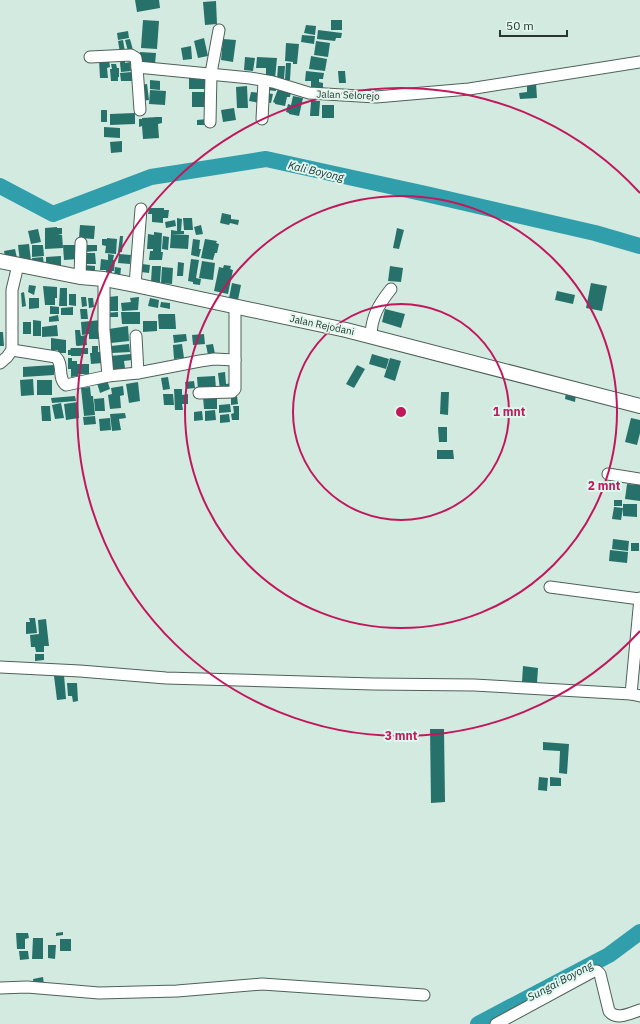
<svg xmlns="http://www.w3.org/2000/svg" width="640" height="1024" viewBox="0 0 640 1024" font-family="'IBM Plex Sans',sans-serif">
<rect width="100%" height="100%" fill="#d3eae1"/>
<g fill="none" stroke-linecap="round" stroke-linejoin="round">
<g stroke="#319eab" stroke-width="16">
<path d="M0,186L53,214L151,177L266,159L426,194L595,233L640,246"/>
<path d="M478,1024L609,955L640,932"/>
</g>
</g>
<g fill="#27716b">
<path d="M135,0H159L160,8L137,12Z"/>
<path d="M216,1L217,24L205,25L203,2Z"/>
<path d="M143,20L159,21L157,49L141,48Z"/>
<rect x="331" y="20" width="11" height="10"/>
<path d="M306,25L316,26L315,35L304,33Z"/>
<path d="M318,30L342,33L341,38H336L335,41L317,39Z"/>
<path d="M128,31L129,38L118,40L117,33Z"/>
<path d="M302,35L315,36L314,44L301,42Z"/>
<path d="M204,38L208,56L198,58L194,41Z"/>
<path d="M130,39L133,50L128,51L125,40Z"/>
<path d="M223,39L236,40L233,62L221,60Z"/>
<path d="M123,40L125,52L120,53L118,41Z"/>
<path d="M316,41L330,43L328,57L314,55Z"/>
<path d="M286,43L299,44L297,64H293V62L285,61Z"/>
<path d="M191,46L192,59L183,60L181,48Z"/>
<path d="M140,52L156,53L155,64H140Z"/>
<path d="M311,56L327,59L325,71L309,69Z"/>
<path d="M245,57L255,58L253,71L244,70Z"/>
<path d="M257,57L277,58L275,79L266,78V68H256Z"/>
<path d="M99,60H109L110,67L107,68L108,78H100Z"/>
<path d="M125,60V63L130,62L131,71L121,72L120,63L121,61Z"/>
<path d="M286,63H291L290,80H285Z"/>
<path d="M111,64H116L117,68H119V77H118V81H111L110,69H112Z"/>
<path d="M278,66H285L284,79H277Z"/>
<path d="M306,71L324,73L323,79H319V82L323,83V89L311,88V81H305Z"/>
<path d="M338,71H345L346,83H339Z"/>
<path d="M132,72V81H121L120,73Z"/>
<rect x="189" y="78" width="17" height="11"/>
<path d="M150,80L160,81V90L150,89Z"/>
<path d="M536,83L537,98L520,99L519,93L527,92V84Z"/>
<path d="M147,84L149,100L141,101L140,85Z"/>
<path d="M266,84H276V91L266,90Z"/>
<path d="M247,86L248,108H237L236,87Z"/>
<path d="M278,89L291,92L290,97H287L285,106L275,104V103L273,102Z"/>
<path d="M150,90L166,91L165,105L149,104Z"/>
<rect x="192" y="92" width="14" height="15"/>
<path d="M251,92L261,93L260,103L249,101Z"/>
<path d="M266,93L273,94L271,103L265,102Z"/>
<path d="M293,96L303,98L299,116L289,114V113L286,112L288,104L291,105Z"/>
<path d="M311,101H320L319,116H310Z"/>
<rect x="322" y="105" width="12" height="13"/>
<path d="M234,108L236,120L223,122L221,110Z"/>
<rect x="101" y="110" width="6" height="12"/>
<path d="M135,113V124L110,125V114Z"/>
<path d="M157,117H162V123L158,124L159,138L143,139L142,126L139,127V119H142V118Z"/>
<path d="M207,119V125H197V120Z"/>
<path d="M104,127L120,128V138L104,137Z"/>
<path d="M122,141V152L111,153L110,142Z"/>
<path d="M149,208H164V210H169L168,218H163V223L152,222V214H148Z"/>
<path d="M222,213L231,215V219L239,220L238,225L230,223L229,225L220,223Z"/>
<path d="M177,218L182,219L181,231H184V234H171V230L177,231Z"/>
<path d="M183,218H192L193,230H184Z"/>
<path d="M175,220L176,226L166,228L165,222Z"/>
<path d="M80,225L95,226L94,239L79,238Z"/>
<path d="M201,225L203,234L196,235L194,227Z"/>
<path d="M57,227V228H62V234L58,235H62L63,248L45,249V228Z"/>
<path d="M397,228L404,230L399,249L393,248Z"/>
<path d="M38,229L41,242L31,244L28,231Z"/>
<path d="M154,232L162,233L161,252H163L162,260H149L150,251H153V249H147L148,234L154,235Z"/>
<path d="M171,234L189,235L188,249L170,248Z"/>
<path d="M120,236H123L122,252H118Z"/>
<path d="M163,236L169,237L168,250L162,249Z"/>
<path d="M107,238L117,239L116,254L105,253L106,246L102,245V239H107Z"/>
<path d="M193,239L200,240L199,249H201L199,257L191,255Z"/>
<path d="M205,239L217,241L216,243L219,244L217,253H215L213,260L201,258Z"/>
<path d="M29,244L31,261L20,262L18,245Z"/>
<path d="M32,245H43L44,256L32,257Z"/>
<path d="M63,245H77L78,259L64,260Z"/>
<path d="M82,245H97V251L83,252Z"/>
<path d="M15,249L17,258L6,261L4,251Z"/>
<path d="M83,253H95L96,264H84Z"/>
<path d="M108,254L114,255L113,260H115L114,271H112L111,277H106V270H100L101,259L108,260Z"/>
<path d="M119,254L131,255L130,264L118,263Z"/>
<path d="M61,256V266L46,267V257Z"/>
<path d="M43,257L44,266L33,267L32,258Z"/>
<path d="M191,259L199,260L196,278L201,279L200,285L193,284V282L188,281Z"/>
<path d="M202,261L215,263L213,280L199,278Z"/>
<path d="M178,262L184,263L183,276H177Z"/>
<path d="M142,264L150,265L149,273L141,272Z"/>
<path d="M83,265L95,266V274L83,273Z"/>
<path d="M224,265L231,266L230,269L233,270L228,294L214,291L219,267L223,268Z"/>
<path d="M152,266H161L160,282H151Z"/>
<path d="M390,266L403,268L401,282L388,281Z"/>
<path d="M115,267L121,268L120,278L114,277Z"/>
<path d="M162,267L173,268L172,284L161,283Z"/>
<path d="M232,283L241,285L238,300L229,298Z"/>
<path d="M591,283L607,286L602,311L586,308Z"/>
<path d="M29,285L36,286L34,295L28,292Z"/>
<path d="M43,286L57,287V298H55V305H45Z"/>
<path d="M60,288H67V306H59Z"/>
<path d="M557,291L575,295L573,304L555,300Z"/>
<path d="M24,292L26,306L22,307L21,293Z"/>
<path d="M69,294H76V306L69,305Z"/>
<path d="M118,296V311H108V297Z"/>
<path d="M81,297H86L87,306L82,307Z"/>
<path d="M139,297L138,310L122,311L121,303L131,302L130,298Z"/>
<path d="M29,298H39V308L29,309Z"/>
<path d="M88,298H93L94,307L89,308Z"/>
<path d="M150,298L159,300L158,308L148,306Z"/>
<path d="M161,302L170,303V309L160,307Z"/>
<path d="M50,306L59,307V314H50Z"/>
<path d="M73,307V315H61V308Z"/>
<path d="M80,309H87L88,319H81Z"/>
<path d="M385,309L405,314L401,328L382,322Z"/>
<path d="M118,312V317H106V313Z"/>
<path d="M121,312H140V324H122Z"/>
<path d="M159,314H175L176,329H159L158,315Z"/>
<path d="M58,315L59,321L49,322V317Z"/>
<path d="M33,320L41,321V336H33Z"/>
<path d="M101,320V339H89V334L82,335L81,322Z"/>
<path d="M143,321H157V331L143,332Z"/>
<rect x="23" y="322" width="8" height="12"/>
<path d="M57,325L58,336L42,337V327Z"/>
<path d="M128,326L129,341L111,343L109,329Z"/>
<path d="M75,330H80L81,336L86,335L87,345L77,346L76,345Z"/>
<path d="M0,332H3L4,346H0Z"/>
<path d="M186,334L187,341L174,343L173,335Z"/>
<path d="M204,334L205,344L193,345L192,335Z"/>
<path d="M51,338L66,340V353H58V350H51Z"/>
<path d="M129,344L130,352L112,353L111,346Z"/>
<path d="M182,344L184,358L174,359L173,345Z"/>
<path d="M213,344L215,354L208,355L206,345Z"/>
<path d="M92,346H98V352H101L102,363L91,364L90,353H92Z"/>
<path d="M71,348H88V354H81V356H71V355H68V350H70Z"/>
<path d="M131,354L132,360L124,361L125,368L112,370L110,356Z"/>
<path d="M372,354L389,359L386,369L369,364Z"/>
<path d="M68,358H72V361H77V364H89V374H78V376L71,377V369H68Z"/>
<path d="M390,358L401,361L395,381L384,377Z"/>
<path d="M54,365V375L23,377V367Z"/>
<path d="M357,365L365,369L354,388L346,384Z"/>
<path d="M225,372L226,384L232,383V387L220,390L218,373Z"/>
<path d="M215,376L216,389L198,390L197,377Z"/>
<path d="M168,377L170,389L163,390L161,378Z"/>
<path d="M33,379L34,395L21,396L20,380Z"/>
<rect x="37" y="380" width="15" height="15"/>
<path d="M107,380L110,389L100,393L97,383Z"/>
<path d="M194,381L195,388L186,389L185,382Z"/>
<path d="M138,382L140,401L129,403L126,384Z"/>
<path d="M123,386L124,395L120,396L121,408L110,409L108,395L112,394L111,388Z"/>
<path d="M90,387L91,396H93L95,415L84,416L81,388Z"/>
<path d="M174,389H182V395L188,394V404H182L183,410H175Z"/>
<path d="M441,392H449L448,415L440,414Z"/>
<path d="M566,392L576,394L575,402L565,399Z"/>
<path d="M163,394H173L174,405H164Z"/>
<path d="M75,396L76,401L52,403L51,398Z"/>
<path d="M203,396H217V409H204Z"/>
<path d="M237,396L238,404L231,405V397Z"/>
<path d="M104,398L105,411H95L94,399Z"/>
<path d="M78,402L79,418L66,420L64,404Z"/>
<path d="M61,403L64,418L55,419L52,405Z"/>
<path d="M230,404L231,412L219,413V405Z"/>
<path d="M41,406H50L51,421H42Z"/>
<path d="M233,406H239V420H232L231,414L234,413Z"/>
<path d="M215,410L216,420L205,421V411Z"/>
<path d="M202,411L203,420L194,421V412Z"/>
<path d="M125,413L126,418L119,419L121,430L112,431L110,414Z"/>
<path d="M229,414L230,422L220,423V415Z"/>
<path d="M95,416L96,424L84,425L83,417Z"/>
<path d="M110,418L111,430L100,431L99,419Z"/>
<path d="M631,418L640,420V433L637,445L625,442Z"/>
<path d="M438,427H447V442H439Z"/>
<path d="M437,450H453L454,459H437Z"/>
<path d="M627,484L640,485V501L625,499Z"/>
<rect x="614" y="500" width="8" height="6"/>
<path d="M623,504H637V517L623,516Z"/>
<path d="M614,507L623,508L621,520L612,519Z"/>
<path d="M613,539L629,541L628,551L612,549Z"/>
<rect x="631" y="543" width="8" height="8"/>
<path d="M610,550L628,552L627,563L609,561Z"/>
<path d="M29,618H35L37,633L26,634V622H30Z"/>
<path d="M46,619L49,646H44V652H36L35,647H31L30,635L39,634L38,620Z"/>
<path d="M35,654H44V660L35,661Z"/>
<path d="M523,666L538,668L537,683L522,682Z"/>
<path d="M64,675L66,699L57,700L54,676Z"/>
<path d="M67,683H77L78,701L73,702L72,696H68Z"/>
<path d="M430,729H444L445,802L431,803Z"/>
<path d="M543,742L569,744L567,774L559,773L560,751L543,750Z"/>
<path d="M539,777L548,778L547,791L538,790Z"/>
<path d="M550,777L561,778V786H550Z"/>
<path d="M63,932V935L56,936V933Z"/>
<path d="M16,933H28L29,938L25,939V949H17Z"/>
<path d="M33,938H43V959H32Z"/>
<rect x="60" y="939" width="11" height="12"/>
<path d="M48,945H56L55,959L48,958Z"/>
<path d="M19,951H28L29,959L20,960Z"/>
<path d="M43,977L44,985L34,986L33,979Z"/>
</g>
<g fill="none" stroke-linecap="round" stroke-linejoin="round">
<g stroke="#4d6159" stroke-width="13">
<g id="minor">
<path d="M90,57L131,55L136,58L137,67L250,78L273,82L309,93L376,97L469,89L640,62"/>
<path d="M137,67L140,110"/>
<path d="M262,119L264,81"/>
<path d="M210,122L211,73L219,30"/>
<path d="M80,277L81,243"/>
<path d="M135,285L141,209"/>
<path d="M136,336L138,373"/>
<path d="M371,337C371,317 379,304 391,289"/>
<path d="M12,350L56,357C64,365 57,378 66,385L108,376L104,330V279"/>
<path d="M0,363L7,357L12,350V290L18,265"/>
<path d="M108,376L138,373L200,361L214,359L235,360"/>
<path d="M199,393L232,392L235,389V307"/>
<path d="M608,474L640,479"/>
<path d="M550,587L640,599"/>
<path d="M640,598L631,694L640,696"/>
<path d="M0,667L80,671L166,678L373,684L474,685L631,694"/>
<path d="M0,988L27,987L99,993L177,991L262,984L424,995"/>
<path d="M496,1024L594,971H597L600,974L609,1011C616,1021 631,1013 640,1010"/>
</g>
</g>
<g stroke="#4d6159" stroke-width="16">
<path id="major" d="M0,261L80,277L104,279L135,285L346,330L640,406"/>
</g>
<use href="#minor" stroke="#fff" stroke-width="11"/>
<use href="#major" stroke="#fff" stroke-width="14"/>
</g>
<g fill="none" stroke="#c2185b" stroke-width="2">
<circle cx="401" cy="412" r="108"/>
<circle cx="401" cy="412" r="216"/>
<path d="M640 631A324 324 0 1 1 640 193"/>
</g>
<g text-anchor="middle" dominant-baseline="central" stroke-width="4" stroke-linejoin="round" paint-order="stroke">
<g font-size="10" fill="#2c3531" stroke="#e0f7ee">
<text transform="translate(348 95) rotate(2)">Jalan Selorejo</text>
<text transform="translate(322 325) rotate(12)">Jalan Rejodani</text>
</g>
<g font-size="11" font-style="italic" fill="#162e31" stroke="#e0f7ee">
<text transform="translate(316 171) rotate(13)">Kali Boyong</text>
<text transform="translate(560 981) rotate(-28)">Sungai Boyong</text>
</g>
</g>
<circle cx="401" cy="412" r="6" fill="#c2185b" stroke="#e0f7ee" stroke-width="2"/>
<g font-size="12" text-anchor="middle" font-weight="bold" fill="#c2185b" stroke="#e0f7ee" stroke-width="4" stroke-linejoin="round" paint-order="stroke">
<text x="509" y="416">1 mnt</text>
<text x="604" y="490">2 mnt</text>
<text x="401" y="740">3 mnt</text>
</g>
<path d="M500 30v6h67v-6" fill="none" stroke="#2c3531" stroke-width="2"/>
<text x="506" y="30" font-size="12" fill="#2c3531" stroke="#e0f7ee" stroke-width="3" paint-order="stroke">50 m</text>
</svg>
